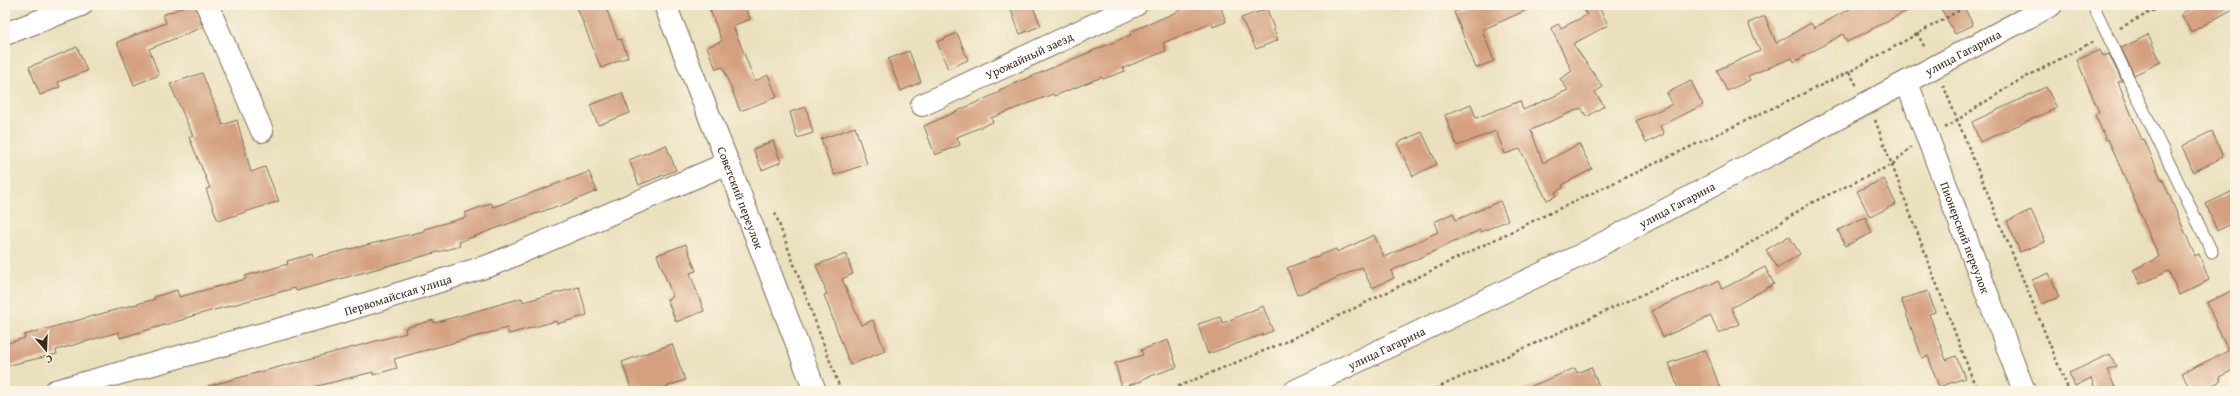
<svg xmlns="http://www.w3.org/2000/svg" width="2240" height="396" viewBox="0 0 2240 396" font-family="'Gentium Book Plus',serif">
<rect width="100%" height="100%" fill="#fcf5e5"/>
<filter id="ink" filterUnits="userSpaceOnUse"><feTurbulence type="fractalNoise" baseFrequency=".025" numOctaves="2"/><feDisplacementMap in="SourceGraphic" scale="8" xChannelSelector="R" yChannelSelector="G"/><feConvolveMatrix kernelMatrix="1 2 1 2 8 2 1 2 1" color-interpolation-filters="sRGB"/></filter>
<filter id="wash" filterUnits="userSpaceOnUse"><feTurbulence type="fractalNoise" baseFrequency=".012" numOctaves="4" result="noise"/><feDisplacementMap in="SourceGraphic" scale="16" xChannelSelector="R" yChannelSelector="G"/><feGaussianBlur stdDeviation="0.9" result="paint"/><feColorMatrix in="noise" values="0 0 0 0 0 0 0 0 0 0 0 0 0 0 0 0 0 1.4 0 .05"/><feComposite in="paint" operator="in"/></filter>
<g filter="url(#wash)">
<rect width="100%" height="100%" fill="#eae0be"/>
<g id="blocks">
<g fill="#d4a07f">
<path d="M188,5H195L203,27L149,49L159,75L134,85L117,42L166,23L163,15Z"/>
<path d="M576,5H605L618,40L621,39L628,57L601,68Z"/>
<path d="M724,5H744L750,19L733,26L755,81L768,75L777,97L740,111L723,67L716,69L707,47L722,41L710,10Z"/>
<path d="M1023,5H1032L1041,26L1020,34L1011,10Z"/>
<path d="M1193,5H1220L1226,22L1213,27L1212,23L1163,43L1166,51L1123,68L1125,71L1103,79L1102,77L1054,96L1053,94L991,118L993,122L957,137L960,145L935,155L924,126L1000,92L999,90L1131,35L1130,32Z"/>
<path d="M1472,5H1538L1482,30L1494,61L1476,68L1454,12Z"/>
<path d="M1582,5H1598L1608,25L1573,44L1603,87L1595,92L1604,106L1587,117L1581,108L1531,130L1543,163L1579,144L1592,169L1562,185L1563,188L1555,192L1556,196L1547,200L1520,149L1505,154L1496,131L1457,146L1445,115L1471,104L1476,118L1520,101L1523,110L1568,90L1560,79L1572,71L1551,28L1558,24L1561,28L1587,15Z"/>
<path d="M1857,5H1918L1847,42L1843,34L1794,62L1792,58L1748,76L1750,80L1727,91L1717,70L1760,51L1748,23L1765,16L1776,43L1811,23L1814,28Z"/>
<path d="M1939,5H1963L1973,25L1955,34Z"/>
<path d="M2198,5H2235V8L2191,32L2181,14Z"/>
<path d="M1267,9L1278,40L1256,49L1241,18Z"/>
<path d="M957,33L968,60L948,69L937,42Z"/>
<path d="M2148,35L2161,62L2134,75L2121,48Z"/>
<path d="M77,47L87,71L58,82L60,87L40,95L29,67Z"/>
<path d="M2100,50L2103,56L2109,54L2122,81L2118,82L2142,140L2144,139L2161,179L2162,178L2195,256L2199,254L2209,280L2179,295L2169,271L2140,284L2133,270L2159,257L2108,139L2106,140L2095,114L2099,112L2077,60Z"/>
<path d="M909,51L921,82L901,91L888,59Z"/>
<path d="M202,73L223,125L237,120L251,172L265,167L279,201L218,221L206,189L210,188L189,137L193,136L170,84Z"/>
<path d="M1691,81L1703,105L1660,126L1664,134L1646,143L1636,121L1672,104L1667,93Z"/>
<path d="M2046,87L2057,108L1980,142L1972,122Z"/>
<path d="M622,93L630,113L598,125L590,105Z"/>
<path d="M806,107L813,133L797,138L790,112Z"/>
<path d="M855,127L867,164L834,175L821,139Z"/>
<path d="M2212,131L2223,157L2193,172L2182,146Z"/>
<path d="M1422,132L1437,164L1413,176L1397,143Z"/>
<path d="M773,141L781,162L762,170L753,149Z"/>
<path d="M666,145L676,170L639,185L629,160Z"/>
<path d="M589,172L597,191L558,207L557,206L459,242L460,246L296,291L295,288L185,318V319L120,338L119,332L56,350L57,354L5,366V344L25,338L24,335L155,299L154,297L177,290L179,297L246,279L245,276L288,264L287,261L312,254L313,258L424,231V229L467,217L465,213L491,203L493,207Z"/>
<path d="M1884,179L1896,204L1870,217L1857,191Z"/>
<path d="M2235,190V222L2217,231L2206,204Z"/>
<path d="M1500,201L1508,220L1481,232L1480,230L1391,271L1394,278L1372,288L1362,267L1297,295L1287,268L1336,249L1337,252L1374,235L1384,257L1438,232L1434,222L1453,213L1456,220Z"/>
<path d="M2031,210L2045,242L2020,252L2007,221Z"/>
<path d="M1865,217L1872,233L1845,246L1838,230Z"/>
<path d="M1789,236L1800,254L1778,268L1766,250Z"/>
<path d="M686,244L696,271L690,273L704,311L676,322L667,299L673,297L657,255Z"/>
<path d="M846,254L853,274L842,279L861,325L873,320L885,351L850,365L824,295L827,294L816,265Z"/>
<path d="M1765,267L1774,284L1731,308L1739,324L1719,333L1711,316L1663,337L1651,311L1718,281L1722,289Z"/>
<path d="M2049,273L2059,297L2042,304L2032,280Z"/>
<path d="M579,287L587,315L557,324L556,321L509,334L507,328L394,359L397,368L373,375V372L298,391H209L208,386L406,333L405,328L433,320L434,323L522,298L523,302Z"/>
<path d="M2235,289V369L2219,377L2221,381L2200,391H2191L2182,373L2228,351L2207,303Z"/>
<path d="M1928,291L1935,312L1929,314L1946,360L1956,356L1965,378L1939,387L1928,356L1922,358L1901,299Z"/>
<path d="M1263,306L1273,331L1208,354L1198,324L1220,317L1223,323Z"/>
<path d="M1168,340L1177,367L1142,379V381L1122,387L1115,363L1143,355L1141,350Z"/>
<path d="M672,344L685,380L655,391H632L622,362Z"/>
<path d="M1706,350L1721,391H1679L1669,363Z"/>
<path d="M2110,354L2116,366L2107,370L2117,391H2096L2091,378L2075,386L2069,373Z"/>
<path d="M1591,367L1601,391H1520L1575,368L1577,373Z"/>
</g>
</g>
</g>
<g filter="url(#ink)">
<use href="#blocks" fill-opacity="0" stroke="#786a56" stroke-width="1"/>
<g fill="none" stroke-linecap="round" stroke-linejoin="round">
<g stroke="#786a56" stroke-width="13">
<path id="service" d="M2093,5L2212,252"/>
</g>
<g stroke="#786a56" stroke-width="24">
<g id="minor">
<path d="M207,5L262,131"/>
<path id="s1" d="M665,5L728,163L815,391"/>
<path d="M5,34L81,5"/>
<path id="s2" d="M1907,83L2024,391"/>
<path id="s3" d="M922,105L1136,5"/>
<path id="s4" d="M55,391L331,315L491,265L728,163"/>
</g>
</g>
<g stroke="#786a56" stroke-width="24">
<g id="secondary">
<path id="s5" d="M1295,391L1583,254L2051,5"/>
</g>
</g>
<g stroke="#786a56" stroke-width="2.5" stroke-dasharray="3 3" stroke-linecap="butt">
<path d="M2120,28L2164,5"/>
<path d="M1917,33L1925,48"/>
<path d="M1849,72L1857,86"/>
<path d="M1943,85L2069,391"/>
<path d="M1875,120L1977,391"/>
<path d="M1945,128L2013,84L2094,41"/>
<path d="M775,213L841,391"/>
<path d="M1167,391L1283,343L1533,221L1849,72L1969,5"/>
<path d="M1430,391L1736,252L1809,204L1893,164L1911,147"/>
</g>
<use href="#service" stroke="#fff" stroke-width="11"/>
<use href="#minor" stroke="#fff" stroke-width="22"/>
<use href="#secondary" stroke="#fff" stroke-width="22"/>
</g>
</g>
<g text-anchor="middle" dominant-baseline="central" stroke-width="4" stroke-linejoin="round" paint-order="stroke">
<g font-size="12" fill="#3b2a1e" stroke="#fcf5e5">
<text stroke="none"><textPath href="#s5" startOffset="749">улица Гагарина</textPath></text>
<text stroke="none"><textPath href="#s3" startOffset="118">Урожайный заезд</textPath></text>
<text stroke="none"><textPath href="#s1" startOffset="207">Советский переулок</textPath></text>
<text stroke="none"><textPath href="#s5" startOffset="425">улица Гагарина</textPath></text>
<text stroke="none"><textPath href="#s2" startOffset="165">Пионерский переулок</textPath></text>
<text stroke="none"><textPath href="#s4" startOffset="356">Первомайская улица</textPath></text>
<text stroke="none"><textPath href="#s5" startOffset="101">улица Гагарина</textPath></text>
</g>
</g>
<rect width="2240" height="396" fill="none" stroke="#fcf5e5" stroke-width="20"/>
<g transform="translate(46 350) rotate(161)" stroke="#fcf5e5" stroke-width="3" paint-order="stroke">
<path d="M0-3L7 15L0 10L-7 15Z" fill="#3b2a1e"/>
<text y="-6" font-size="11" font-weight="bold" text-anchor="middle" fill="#3b2a1e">С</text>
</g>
</svg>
